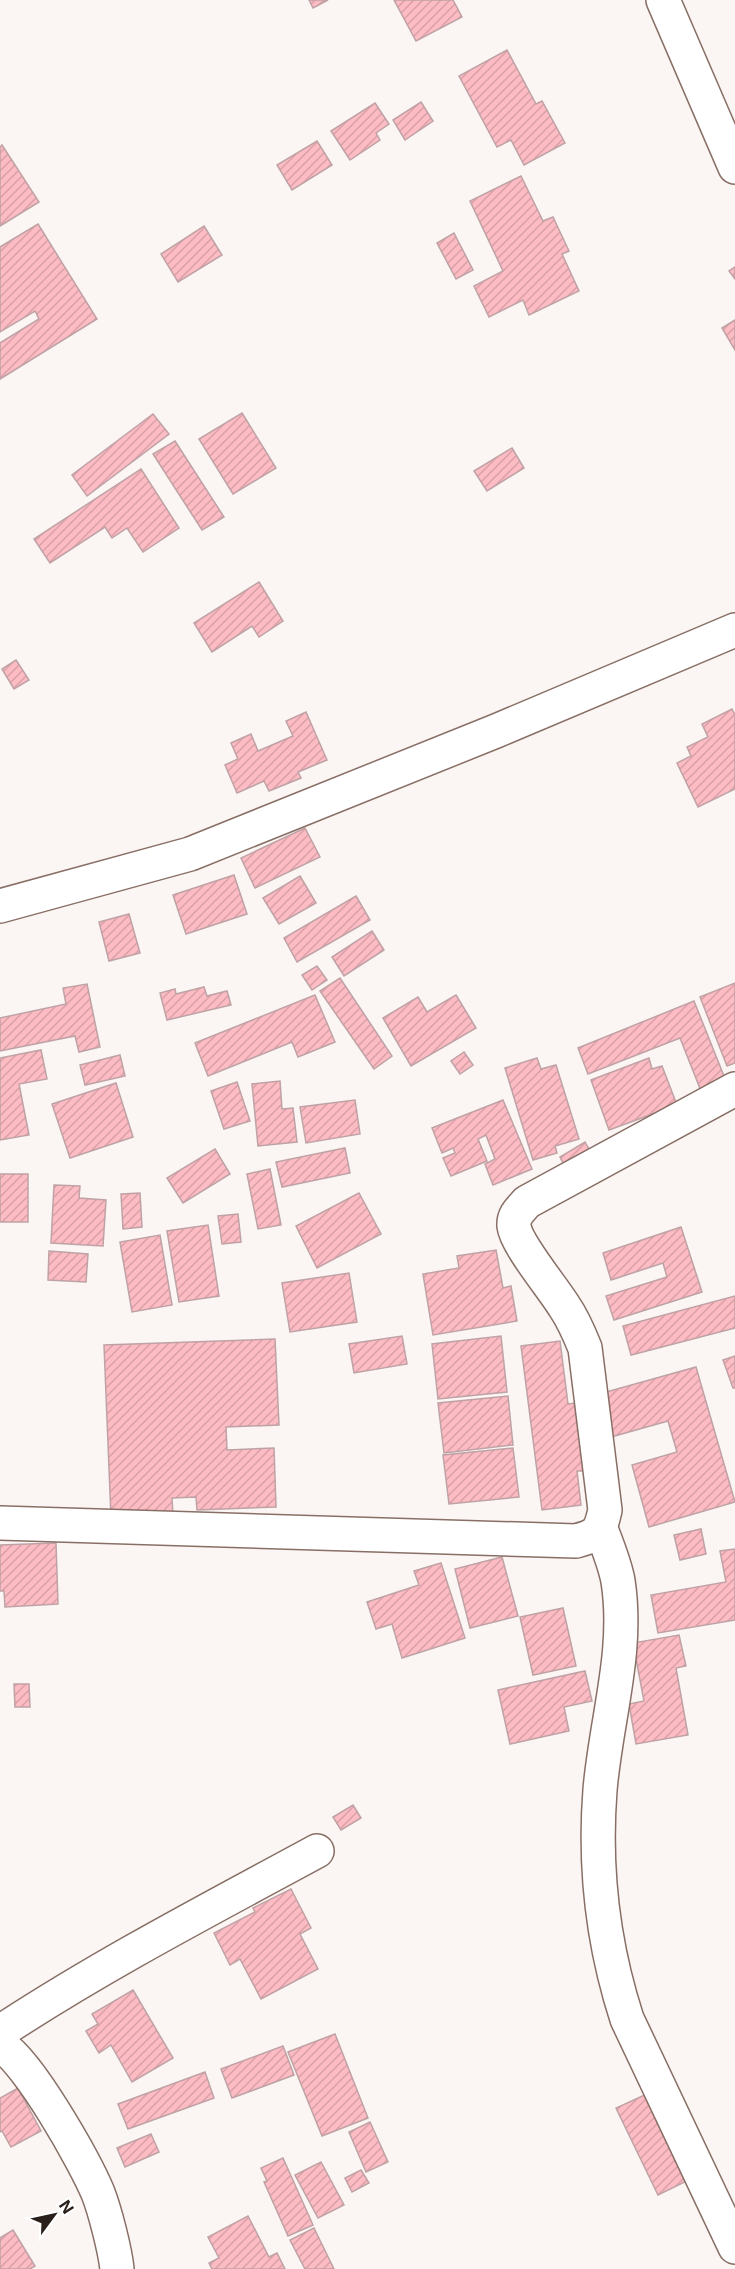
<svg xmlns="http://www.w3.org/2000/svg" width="735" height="2269" viewBox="0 0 735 2269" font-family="Inter,sans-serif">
<defs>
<pattern id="building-hatch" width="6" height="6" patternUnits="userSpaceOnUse" patternTransform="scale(1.5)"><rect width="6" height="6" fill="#fdbbc3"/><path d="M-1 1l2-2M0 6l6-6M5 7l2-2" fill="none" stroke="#d9a0a7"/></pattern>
</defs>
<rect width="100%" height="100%" fill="#fbf5f3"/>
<g fill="url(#building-hatch)" stroke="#bfa2a5" stroke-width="1.5">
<path d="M309,0H328L313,8Z"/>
<path d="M394,0H453L462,17L416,41Z"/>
<path d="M507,50L536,104L542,101L565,143L524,165L511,140L497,147L459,76Z"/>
<path d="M421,102L433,121L405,140L393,120Z"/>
<path d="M375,103L389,124L376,133L380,140L350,160L331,131Z"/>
<path d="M317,141L332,165L292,190L277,165Z"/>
<path d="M2,145L39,202L0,226V147Z"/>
<path d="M521,176L543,221L553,217L569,251L562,254L579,291L529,315L523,300L489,317L474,286L503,271L470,201Z"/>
<path d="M38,224L97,319L0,379V343L39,319L35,311L0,332V247Z"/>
<path d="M204,226L222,255L178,282L161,254Z"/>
<path d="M454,233L473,270L456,279L437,243Z"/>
<path d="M735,267V279L729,271Z"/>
<path d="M735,320V350L722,328Z"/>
<path d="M242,413L276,468L233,494L199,439Z"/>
<path d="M153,414L169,434L87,496L72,475Z"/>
<path d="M175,441L224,517L202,530L153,454Z"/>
<path d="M512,448L524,468L487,491L474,471Z"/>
<path d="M141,469L179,528L143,552L127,528L112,538L105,527L50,563L34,539Z"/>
<path d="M259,582L283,621L259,637L252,626L212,652L194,623Z"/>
<path d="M16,660L29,680L14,689L2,669Z"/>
<path d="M732,709L735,715V789L698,807L677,763L691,756L687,747L708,737L702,724Z"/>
<path d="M306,712L327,760L298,772L301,778L269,791L264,781L237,793L225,765L238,759L231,743L251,734L258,751L293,736L286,721Z"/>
<path d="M305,828L320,857L255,888L241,858Z"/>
<path d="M234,875L247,914L186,934L173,895Z"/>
<path d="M300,876L316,903L279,924L263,898Z"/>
<path d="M356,896L370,920L297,962L284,938Z"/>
<path d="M129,914L140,953L109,961L99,922Z"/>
<path d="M372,931L384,950L344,976L332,957Z"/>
<path d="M317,966L327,980L312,990L302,975Z"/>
<path d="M340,978L392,1056L374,1069L320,991Z"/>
<path d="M735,983V1063L727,1066L700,997Z"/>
<path d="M87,984L100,1047L79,1052L75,1036L0,1051V1018L66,1004L63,988Z"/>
<path d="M204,987L207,996L227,991L231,1005L167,1020L160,993L175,989L176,994Z"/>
<path d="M315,995L335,1042L298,1057L292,1042L208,1076L195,1043Z"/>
<path d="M456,995L476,1028L411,1066L383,1018L418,997L427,1012Z"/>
<path d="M694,1001L726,1081L701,1091L680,1038L588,1074L578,1048Z"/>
<path d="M41,1050L47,1079L19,1084L29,1135L0,1140V1058Z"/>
<path d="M464,1052L473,1065L460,1074L451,1061Z"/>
<path d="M120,1055L125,1076L85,1085L80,1065Z"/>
<path d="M537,1058L541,1069L556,1065L579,1139L555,1146L557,1153L533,1160L505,1068Z"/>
<path d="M649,1058L652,1069L662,1066L677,1105L609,1130L591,1080Z"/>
<path d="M280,1081L282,1109L293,1108L297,1142L258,1146L252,1084Z"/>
<path d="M237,1082L250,1121L224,1129L211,1091Z"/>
<path d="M116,1083L133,1137L70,1158L52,1104Z"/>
<path d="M355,1100L360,1134L306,1143L300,1107Z"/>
<path d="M503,1100L532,1169L493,1185L485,1164L495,1159L486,1135L478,1139L487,1161L451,1176L443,1158L455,1153L453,1148L442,1153L432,1128Z"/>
<path d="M585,1142L589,1149L564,1165L560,1157Z"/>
<path d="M345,1148L350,1173L282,1187L276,1162Z"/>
<path d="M215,1149L230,1174L183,1203L167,1178Z"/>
<path d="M270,1169L281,1225L258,1229L247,1174Z"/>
<rect x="0" y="1174" width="28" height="48"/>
<path d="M54,1185L80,1186L79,1198L106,1200L103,1246L51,1243Z"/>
<path d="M140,1193L142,1227L123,1229L121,1194Z"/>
<path d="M359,1193L381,1234L317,1268L296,1226Z"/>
<path d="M238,1214L241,1242L222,1244L218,1216Z"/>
<path d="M208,1225L219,1296L179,1302L167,1231Z"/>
<path d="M681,1227L702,1292L614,1320L606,1296L667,1277L663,1263L611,1280L603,1253Z"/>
<path d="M160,1235L172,1305L132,1312L120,1242Z"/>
<path d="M496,1250L503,1288L511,1286L517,1321L433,1335L423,1274L459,1268L457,1256Z"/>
<path d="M49,1251L88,1254L86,1282L48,1280Z"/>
<path d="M349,1273L357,1322L290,1332L282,1283Z"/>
<path d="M735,1296V1328L631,1355L623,1326Z"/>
<path d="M402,1336L407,1364L354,1373L349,1344Z"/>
<path d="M501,1336L507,1392L438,1399L432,1344Z"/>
<path d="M275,1339L279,1425L226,1427L227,1450L274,1448L276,1507L197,1510L196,1497L172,1498L173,1515L111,1517L104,1345Z"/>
<path d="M560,1341L568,1404L576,1403L585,1471H577L581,1505L542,1510L521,1346Z"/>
<path d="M735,1356V1388H733L723,1360Z"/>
<path d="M696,1367L735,1502L649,1527L632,1465L677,1452L668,1421L611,1437L599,1394Z"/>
<path d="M508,1396L513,1445L444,1453L438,1403Z"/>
<path d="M513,1448L519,1497L449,1504L443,1455Z"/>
<path d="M701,1529L706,1554L680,1560L674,1535Z"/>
<path d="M56,1543L58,1604L5,1607L4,1591H0V1545Z"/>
<path d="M735,1549V1620L658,1633L651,1595L726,1582L720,1551Z"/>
<path d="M502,1557L518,1616L470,1628L455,1569Z"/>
<path d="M441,1563L465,1638L402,1658L392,1624L376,1629L367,1602L419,1585L414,1571Z"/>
<path d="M563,1608L576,1666L533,1675L520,1617Z"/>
<path d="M679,1635L686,1666L676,1668L688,1735L636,1744L629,1704L644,1701L633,1643Z"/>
<path d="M585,1671L592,1701L564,1707L569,1731L510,1744L498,1690Z"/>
<path d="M14,1684H29L30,1707H15Z"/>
<path d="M353,1805L361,1818L341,1830L333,1817Z"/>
<path d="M291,1889L311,1928L300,1934L318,1969L261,1999L240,1959L230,1965L214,1933L255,1912L253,1908Z"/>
<path d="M133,1990L173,2058L132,2082L111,2045L99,2053L86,2031L98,2024L92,2014Z"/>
<path d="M335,2034L368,2118L322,2136L288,2052Z"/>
<path d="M283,2046L294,2075L232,2098L221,2069Z"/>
<path d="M205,2072L214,2098L128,2129L118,2104Z"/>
<path d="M18,2088L41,2131L11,2147L2,2131L0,2132V2098Z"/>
<path d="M649,2093L691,2179L658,2195L616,2108Z"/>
<path d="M370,2122L388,2162L366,2172L349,2132Z"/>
<path d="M151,2134L159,2152L125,2167L117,2148Z"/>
<path d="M283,2158L313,2225L288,2236L264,2182L267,2181L261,2168Z"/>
<path d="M321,2162L344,2205L318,2218L295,2175Z"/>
<path d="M361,2170L369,2183L352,2192L345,2178Z"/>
<path d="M248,2216L269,2257L277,2253L285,2269H212L209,2263L219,2258L208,2237Z"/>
<path d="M314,2228L334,2269H305L290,2240Z"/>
<path d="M13,2230L35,2266L30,2269H0V2238Z"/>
</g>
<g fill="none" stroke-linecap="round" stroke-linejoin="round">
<g stroke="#886f66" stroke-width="36">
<g id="street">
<path d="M663,0L735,167"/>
<path d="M0,906L190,854L496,731L735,630"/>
<path d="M0,1523L576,1541C598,1535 600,1532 605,1510L585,1348C579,1333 573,1319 564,1306C553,1288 516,1244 514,1226C513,1215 521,1209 527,1202L735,1089"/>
<path d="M601,1529C607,1545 615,1564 618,1581C629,1652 606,1719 600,1790C594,1867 603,1945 627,2019L735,2247"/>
<path d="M0,2032C102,1965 210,1909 317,1851"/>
<path d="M0,2045C28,2060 85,2162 98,2193C105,2211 115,2250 117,2269"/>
</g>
</g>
<use href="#street" stroke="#fff" stroke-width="33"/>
</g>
<g transform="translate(54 2215) rotate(57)" stroke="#ffffff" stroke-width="4.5" paint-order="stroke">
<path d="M0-4.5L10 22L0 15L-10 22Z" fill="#291f1b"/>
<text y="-9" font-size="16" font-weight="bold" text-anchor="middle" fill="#291f1b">N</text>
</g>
</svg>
